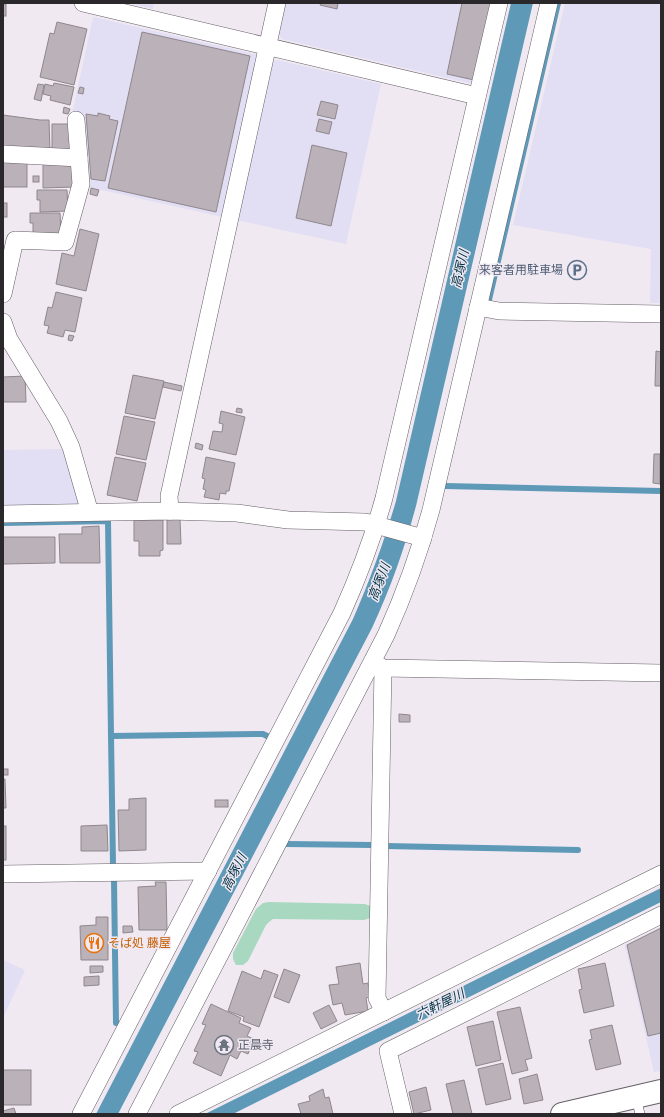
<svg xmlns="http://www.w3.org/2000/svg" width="664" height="1117" viewBox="0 0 664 1117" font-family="'Archivo Narrow','Noto Sans JP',sans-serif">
<rect width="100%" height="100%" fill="#f0e9f1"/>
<g fill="#e2def4">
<path d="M129,3H154L153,9Z"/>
<path d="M285,3H492L473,84L282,39L278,33Z"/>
<path d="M565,3H661V303H650L651,249L513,225Z"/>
<path d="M93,17L258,55L222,217L88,187L72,114Z"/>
<path d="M277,60L381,84L346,244L237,220L272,63Z"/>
<path d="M67,449L83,506L3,507V450Z"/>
<path d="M661,927V1071L654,1072L625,945Z"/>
<path d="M3,960L25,970L3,1018Z"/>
</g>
<path fill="#a8d8bf" d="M269,902L365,904L370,906V918L364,920L273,919L269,922L266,925L248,961L243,965H236L233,959V953L256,909L263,903Z"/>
<g fill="#5f99b8">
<path d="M511,3H533L416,506C404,550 391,587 372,628L118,1114H96L353,619C370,580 384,542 396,501Z"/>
<path d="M661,888V902L233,1114H205Z"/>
</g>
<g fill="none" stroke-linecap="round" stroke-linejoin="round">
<g stroke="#5f99b8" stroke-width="6">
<path d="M488,304L558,3"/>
<path d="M445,486L661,491"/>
<path d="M3,523L108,521L111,736L263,734L269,737"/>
<path d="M111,736L113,865"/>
<path d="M286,844L373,845"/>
<path d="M385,846L578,850"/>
<path d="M114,880L116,1023"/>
</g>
</g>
<g fill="#bbb2b9" stroke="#8f878d">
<path d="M321,3H338L337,9L320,5Z"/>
<path d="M462,3H491L474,80L447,74Z"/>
<rect x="3" y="4" width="3" height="12"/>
<path d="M57,22L87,29L74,85L40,77L50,33L54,34Z"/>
<path d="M142,32L250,56L216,212L108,188Z"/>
<path d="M54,83L74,87L70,105L50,100L51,96L43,94L45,84L53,86Z"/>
<path d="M38,84L44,85L41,101L34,99Z"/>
<path d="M80,87L84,88L83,94L78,93Z"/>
<path d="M321,101L338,105L335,119L317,115Z"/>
<path d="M64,107L70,109L68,114L63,113Z"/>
<path d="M98,113L110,116L109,119L118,121L105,181L91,179L86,114L98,116Z"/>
<path d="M3,115L40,120H49L50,152L3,147Z"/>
<path d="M319,119L332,122L329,134L316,131Z"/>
<path d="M52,124H69L70,150H52Z"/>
<path d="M312,145L347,153L331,226L296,218Z"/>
<rect x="3" y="162" width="24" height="25"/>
<path d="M74,162V187L43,188V163Z"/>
<rect x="33" y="176" width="6" height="6"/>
<path d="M91,188L99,190L97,196L90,194Z"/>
<path d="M37,190H67L68,211L40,212V200H37Z"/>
<rect x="3" y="203" width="4" height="14"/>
<path d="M30,213H60L61,235H33V223H30Z"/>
<path d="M80,229L99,234L86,291L56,284L62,253L74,256Z"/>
<path d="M56,292L82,298L75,332L65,330L63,337L47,333L49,326L44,325L48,307L52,308Z"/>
<path d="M69,335L74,336L72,341L68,340Z"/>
<path d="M656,351L661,352V386H655Z"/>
<path d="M133,375L164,381L155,419L125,413Z"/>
<path d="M25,376L26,402H3V377Z"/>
<path d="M164,382L182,386L181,391L163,387Z"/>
<path d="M237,408L242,409V413L236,412Z"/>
<path d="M221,411L245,417L236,455L209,449L213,431L222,432L223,424L219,423Z"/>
<path d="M124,416L155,422L146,460L116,454Z"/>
<path d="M196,443L203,445L202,450L195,448Z"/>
<path d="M654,454H660V484L653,483Z"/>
<path d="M115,457L146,463L137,501L107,495Z"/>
<path d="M206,457L235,463L229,491H226V494L220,493L219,500L204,497L206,490L203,489L205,479L202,478Z"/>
<path d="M180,519L181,544H167V520Z"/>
<path d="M134,520H163V550L160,551V556H139V541H134Z"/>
<path d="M99,526L100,563H60L59,534H82V527Z"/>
<path d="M3,537H55V563L3,564Z"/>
<path d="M399,714L410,715V722H399Z"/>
<rect x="3" y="769" width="5" height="6"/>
<path d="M3,779H5L6,808H3Z"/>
<path d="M146,798V850L119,851L118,810H129V799Z"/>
<rect x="215" y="800" width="13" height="7"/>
<path d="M107,825L108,851H81V826Z"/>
<rect x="3" y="826" width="3" height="34"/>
<path d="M155,882H166L167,930H139L138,887L156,886Z"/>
<path d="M96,917H108V960H81L80,926L96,925Z"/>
<path d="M123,926H132L133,932L123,933Z"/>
<path d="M661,928V1033L648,1036L627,945Z"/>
<path d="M360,963L363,984L368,983L370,997L366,998L368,1011L345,1015L342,1003L333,1005L329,985L339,984L336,967Z"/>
<path d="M605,963L614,1006L584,1013L579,990L582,989L578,969Z"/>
<path d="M90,966H103V972L90,973Z"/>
<path d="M284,969L300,975L289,1003L274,997Z"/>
<path d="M264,970L278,975L259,1027L243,1021L244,1017L228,1011L242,971L261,979Z"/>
<path d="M99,976V985L84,986V977Z"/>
<path d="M211,1004L241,1018L239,1023L251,1028L247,1036L254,1039L248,1054L241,1051L237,1059L230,1055L221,1076L193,1063L198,1052L194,1051L206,1025L202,1024Z"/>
<path d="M329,1005L337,1021L321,1029L313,1013Z"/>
<path d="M520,1007L532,1058L525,1060L528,1070L512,1074L497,1012Z"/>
<path d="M493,1021L501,1060L476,1066L467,1027Z"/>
<path d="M612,1025L621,1064L596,1070L589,1040L592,1039L590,1030Z"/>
<path d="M503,1063L511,1099L486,1105L478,1069Z"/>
<rect x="3" y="1070" width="28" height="35"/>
<path d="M537,1074L543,1100L524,1104L519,1079Z"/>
<path d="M464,1080L472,1114H453L446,1084Z"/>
<path d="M426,1087L431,1110L414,1114L409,1092Z"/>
<path d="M323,1089L325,1098L329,1097L333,1114H301L298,1104L310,1101L309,1096Z"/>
<path d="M14,1108L16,1114H3V1111Z"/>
</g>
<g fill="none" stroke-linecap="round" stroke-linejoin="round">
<g stroke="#655f66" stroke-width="10">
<path id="lane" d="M636,1097L640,1114"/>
</g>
<g stroke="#655f66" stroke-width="18">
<g id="street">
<path d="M83,3L477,96"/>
<path d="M3,154L79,158"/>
<path d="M3,294L15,240L65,242L81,184L76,120"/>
<path d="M478,307L499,311L661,314"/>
<path d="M3,322L9,339L59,421L71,447L88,506V512"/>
<path d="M170,511L169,496L277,3"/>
<path d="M3,514L170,511L237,513L288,520L365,522L423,538"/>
<path d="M373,662L383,668L661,673"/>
<path d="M383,668L377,998L384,1012"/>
<path d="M3,874L208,871"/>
<path d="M81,1114L342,613C359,575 373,538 384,498L499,3"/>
<path d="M137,1114L386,635C405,593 419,554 431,510L549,3"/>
<path d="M178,1114L661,874"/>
<path d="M403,1114L388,1051L661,915"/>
</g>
</g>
<g stroke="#655f66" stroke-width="24">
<path id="secondary" d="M562,1114L661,1091"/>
</g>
<use href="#lane" stroke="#fff" stroke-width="9"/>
<use href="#street" stroke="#fff" stroke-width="17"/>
<use href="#secondary" stroke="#fff" stroke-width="22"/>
</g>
<defs>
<g id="parking-ring" transform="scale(1)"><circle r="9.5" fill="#f0e9f1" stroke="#5c6f8a" stroke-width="1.5"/><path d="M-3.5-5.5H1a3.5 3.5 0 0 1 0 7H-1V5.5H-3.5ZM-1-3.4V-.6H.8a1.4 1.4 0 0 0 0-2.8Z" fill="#5c6f8a"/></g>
<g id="restaurant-ring" transform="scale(1)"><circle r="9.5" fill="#f0e9f1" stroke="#e8710a" stroke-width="1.5"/><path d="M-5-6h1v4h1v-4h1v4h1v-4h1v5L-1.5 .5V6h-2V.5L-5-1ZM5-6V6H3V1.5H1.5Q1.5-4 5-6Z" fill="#e8710a"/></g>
<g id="temple-ring" transform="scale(1)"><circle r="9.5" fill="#f0e9f1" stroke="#6b7280" stroke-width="1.5"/><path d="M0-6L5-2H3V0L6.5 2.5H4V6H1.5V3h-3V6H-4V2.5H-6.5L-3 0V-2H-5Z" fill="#6b7280"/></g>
</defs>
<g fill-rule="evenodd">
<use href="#parking-ring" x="577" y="270"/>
<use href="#restaurant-ring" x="94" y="943"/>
<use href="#temple-ring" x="224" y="1045"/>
</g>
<g text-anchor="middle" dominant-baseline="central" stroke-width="3" stroke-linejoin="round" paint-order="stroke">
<g font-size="12" fill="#4e5e75" stroke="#f0e9f1" text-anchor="end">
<text x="563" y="270">来客者用駐車場</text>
</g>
<g font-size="12" fill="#c56008" stroke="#f0e9f1" text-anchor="start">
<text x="108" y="943">そば処 藤屋</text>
</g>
<g font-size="12" fill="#5b616d" stroke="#f0e9f1" text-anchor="start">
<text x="238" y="1045">正晨寺</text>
</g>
<g font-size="13" font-style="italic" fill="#003348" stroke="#f0e9f1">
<text transform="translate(460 269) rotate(-77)">高塚川</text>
<text transform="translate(379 582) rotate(-69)">高塚川</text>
<text transform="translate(234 872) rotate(-63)">高塚川</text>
<text transform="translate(440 1004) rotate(-26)">六軒屋川</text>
</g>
</g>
<rect width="664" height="1117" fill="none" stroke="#2a282b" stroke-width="8"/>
</svg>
